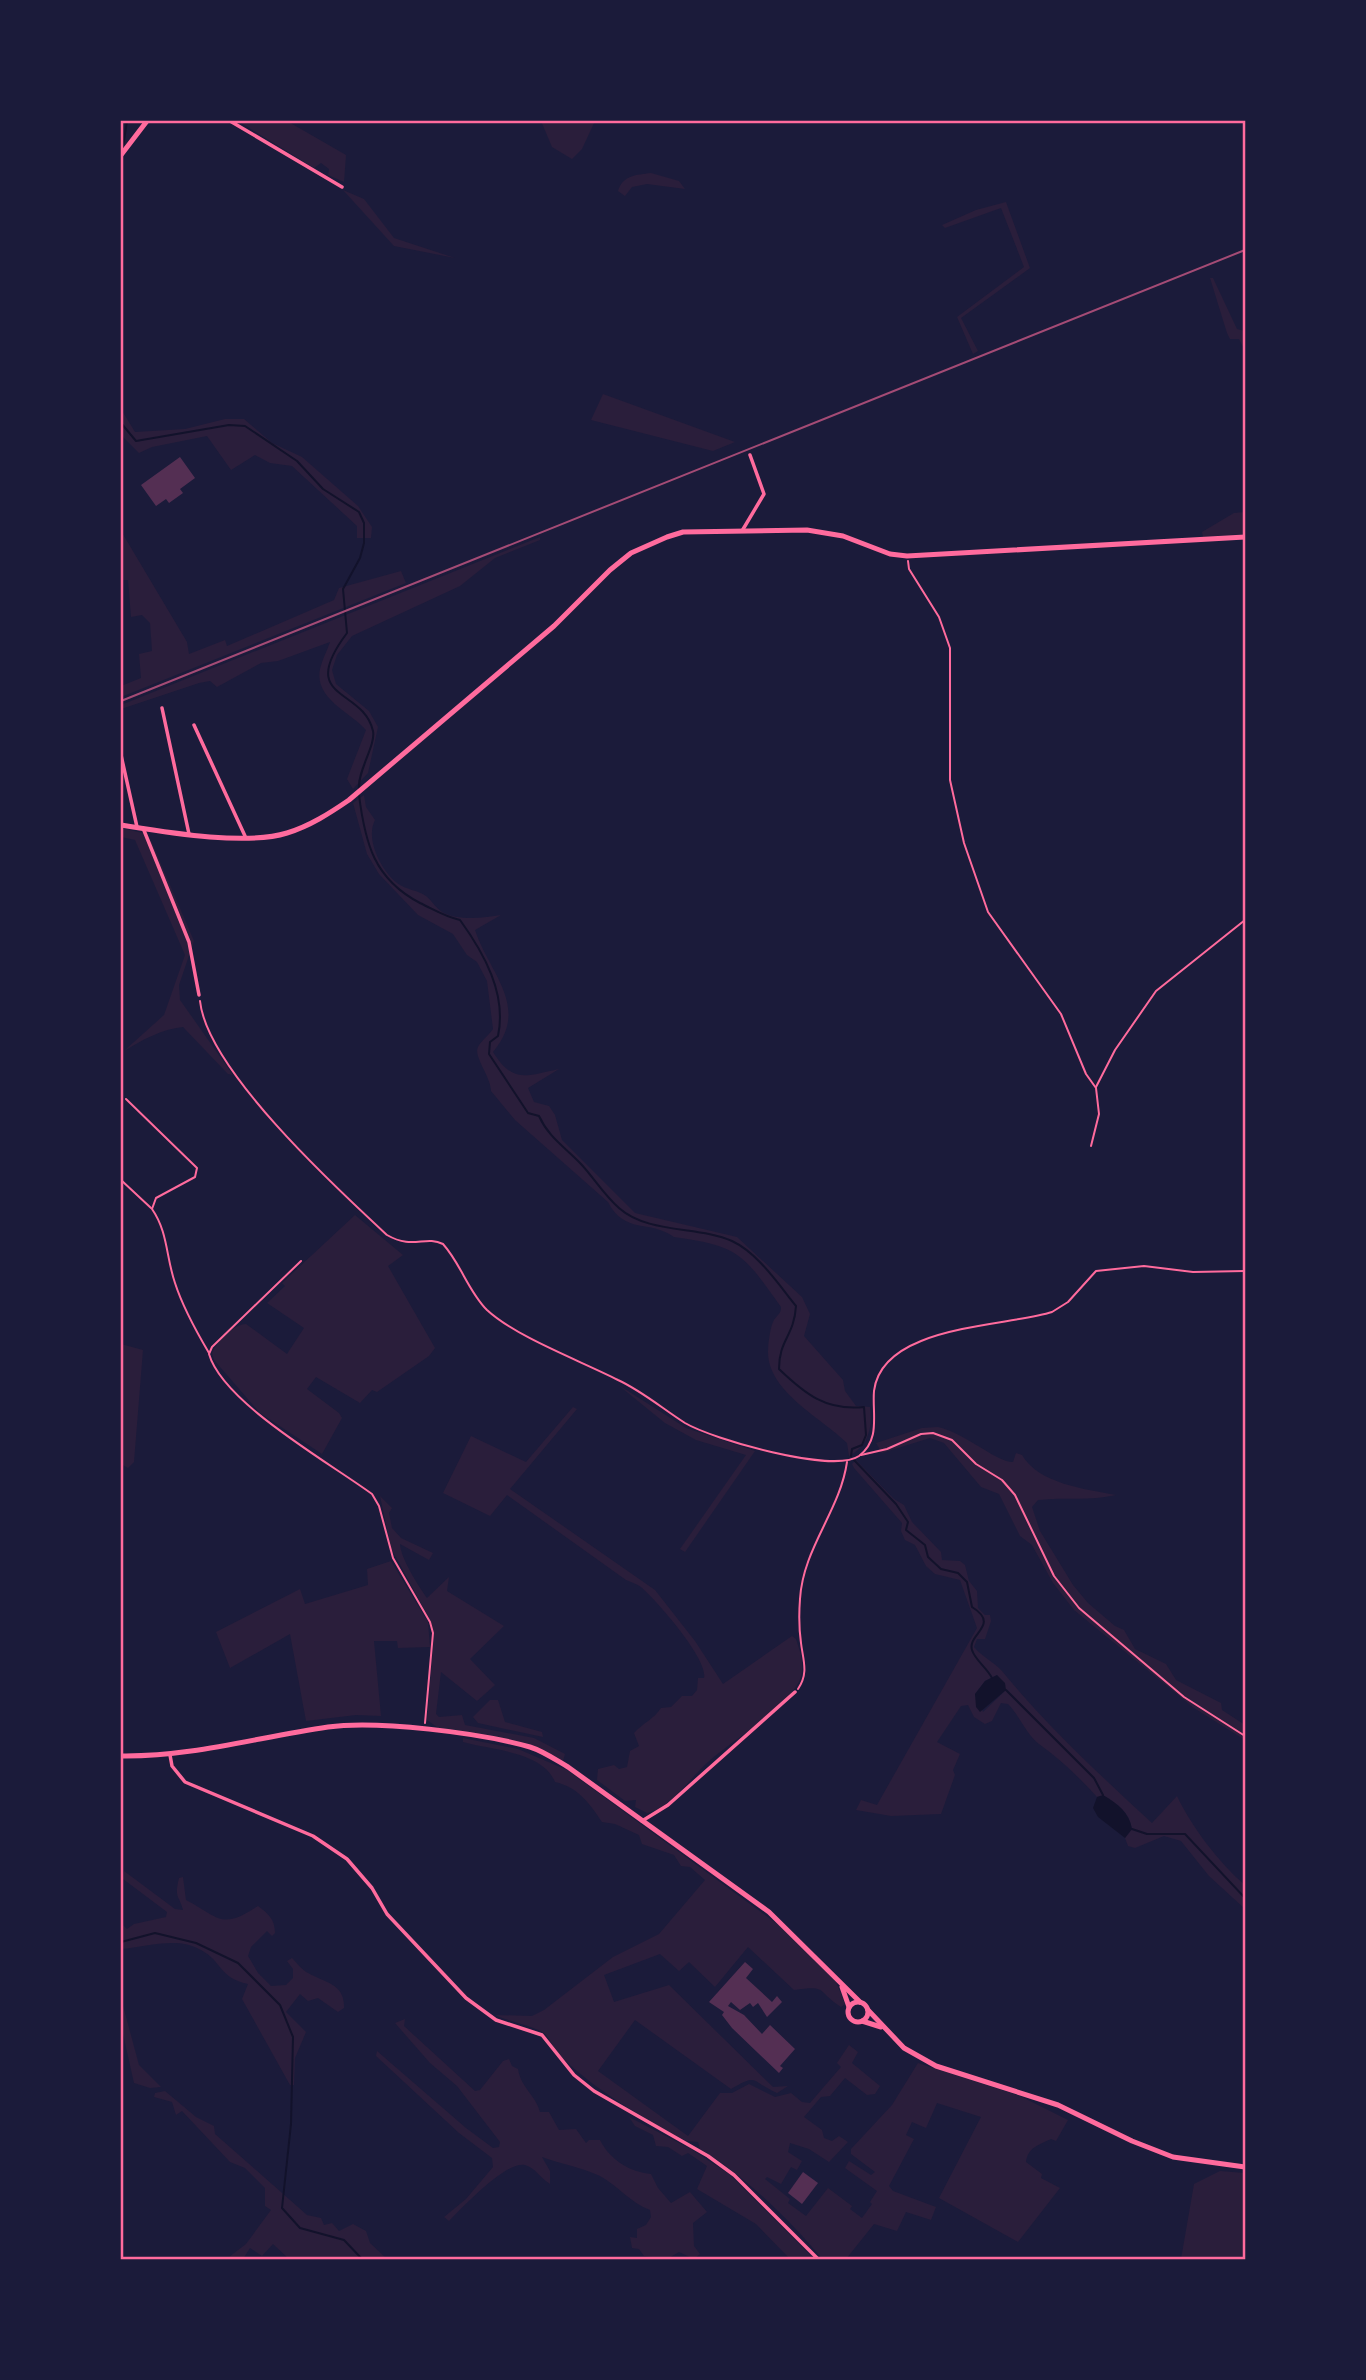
<svg xmlns="http://www.w3.org/2000/svg" width="1366" height="2380" viewBox="0 0 1366 2380" font-family="Merriweather,serif">
<rect width="100%" height="100%" fill="#1b1b3a"/>
<g fill="#2a1e3b" fill-rule="evenodd">
<path d="M238,121H287L346,155L344,182L328,175L329,169L321,163L314,168Z"/>
<path d="M541,121H595L582,149L572,159L552,147Z"/>
<path d="M651,173L679,181L685,189L647,184L632,187L625,196L618,191C623,175 636,175 651,173Z"/>
<path d="M343,190L364,199L394,238L455,258L394,246Z"/>
<path d="M1006,202L1030,268L961,318L978,351L973,354L957,317L1024,267L1001,208L945,228L942,225L976,210Z"/>
<path d="M1210,278H1213L1237,329L1245,331V351L1239,339H1230L1227,333Z"/>
<path d="M603,394L735,442L713,451L591,420Z"/>
<path d="M121,409L135,432L185,429L225,419H244L272,443L302,457L358,506L372,527L371,538H357V526L292,466L270,463L255,455L231,470L207,436L152,447L139,453L121,435Z"/>
<path d="M1245,512V534L1203,537L1202,532L1234,513Z"/>
<path d="M121,531L187,642L189,654L225,640L227,646L334,600L339,588L401,571L406,583L121,697V686L141,678L139,654L152,651L150,623L142,615L131,617L128,580H121Z"/>
<path d="M540,537V540L495,558L460,586L352,636L337,655L332,670L336,684L369,711L378,727L368,773L353,789L347,779L366,730C351,712 314,699 320,669C322,660 327,651 330,642L278,661L261,663L217,687L210,681L199,683L121,709V705Z"/>
<path d="M364,795L366,807L375,820C365,839 381,870 397,883C406,890 418,890 426,896C432,901 436,908 442,912C458,921 484,918 501,915L475,930C489,973 531,1007 493,1052C513,1084 526,1076 559,1069L528,1088L534,1102L549,1106L555,1115L562,1140L635,1213L737,1237L802,1297L810,1314L804,1336L843,1380L845,1391L856,1406L870,1407C873,1428 868,1446 849,1456L847,1443C823,1419 768,1392 768,1352C768,1344 770,1327 774,1320C778,1314 781,1314 781,1307C743,1254 740,1246 674,1237C649,1219 625,1235 608,1202L515,1120L491,1091C491,1077 473,1056 478,1047C481,1041 489,1035 493,1029L487,981L477,962L467,955L453,934L418,915L379,874L367,854L353,803Z"/>
<path d="M121,828L147,834L152,843L194,941L179,985L180,1000L233,1075L228,1074L183,1027C162,1029 142,1040 124,1051L164,1015L185,955L135,840L121,837Z"/>
<path d="M355,1215L403,1255L388,1266L435,1348L429,1356L377,1392L372,1390L360,1403L316,1377L307,1389L339,1413L342,1418L322,1454L260,1413L214,1360L212,1353C218,1341 232,1325 246,1324L287,1354L304,1328L267,1303L285,1286L282,1283Z"/>
<path d="M121,1344L143,1350L134,1462L128,1468L121,1464Z"/>
<path d="M617,1384L686,1428L755,1451L685,1552L680,1549L746,1455L696,1440L665,1423Z"/>
<path d="M573,1407L577,1409L510,1489L655,1590L695,1641L723,1684L792,1636L796,1639C801,1654 807,1671 797,1685C779,1714 734,1739 708,1762C690,1778 671,1808 647,1813L635,1807L636,1800L625,1801L597,1780L598,1769L614,1765L619,1769L627,1767L630,1751L639,1746L634,1733C643,1723 654,1719 661,1708L671,1707L682,1696H692L697,1690L698,1678H704C709,1660 657,1601 641,1587C637,1584 631,1582 626,1580L507,1495L490,1516L443,1493L471,1436L526,1462Z"/>
<path d="M938,1427C963,1432 998,1463 1013,1462L1016,1453L1022,1455C1039,1484 1085,1489 1116,1495C1090,1501 1065,1497 1038,1500L1032,1507L1040,1531L1073,1585L1088,1603L1115,1626L1124,1630L1135,1649L1166,1664L1176,1680L1221,1703L1222,1710L1245,1725V1740L1194,1708L1074,1610L1053,1583L1032,1545L1020,1536L999,1494L981,1487L944,1443L930,1438L882,1453L876,1443L922,1428Z"/>
<path d="M856,1460L894,1499L904,1505L912,1522L941,1552L942,1560L960,1561L965,1565L969,1581L977,1591L978,1608L985,1615H990L991,1621L985,1639H977L974,1647C982,1657 993,1661 1002,1671C1047,1726 1100,1775 1152,1823L1177,1796C1191,1826 1220,1864 1245,1885V1909L1209,1876L1181,1841L1164,1836L1135,1848L1128,1846L1125,1838L1132,1829C1129,1812 1118,1804 1103,1796L1097,1797C1079,1777 1060,1759 1039,1744C1027,1735 1019,1715 1008,1704L1001,1703L992,1721L985,1724L974,1717L968,1705L961,1706L937,1742L960,1754L953,1770L955,1775L941,1814L891,1816L856,1810L861,1800L877,1805L977,1628L960,1580L935,1574L926,1566L915,1545L905,1540L901,1531L902,1523L854,1468L852,1464ZM997,1675L1006,1690L983,1712L975,1694L985,1681Z"/>
<path d="M380,1496L392,1508L389,1513L392,1528L401,1538L433,1553L429,1560L400,1544C400,1557 419,1587 427,1598L449,1577L447,1591L504,1626L470,1659L495,1685L477,1701L441,1672L436,1714L439,1717L462,1715L465,1725L534,1738L565,1754L563,1761L530,1744L441,1730L427,1720L434,1634L431,1622L391,1548Z"/>
<path d="M391,1561L428,1622L430,1647L398,1648L397,1641H374L381,1716L356,1715L306,1721L290,1634L230,1668L216,1632L300,1589L305,1604L368,1585L367,1569Z"/>
<path d="M490,1700H498L505,1722L542,1732L543,1737L478,1723L473,1717Z"/>
<path d="M463,1738L518,1749L567,1770L780,1926L836,1982L845,2004L841,2007C816,1991 829,1985 794,1990L748,1947L715,1987L689,1962L679,1971L660,1954L604,1975L614,2002L669,1985L773,2087L788,2086L777,2093C751,2082 759,2072 731,2089L635,2020L598,2071L688,2136L720,2093H732L749,2084L775,2097L791,2093L802,2102L810,2103L841,2067L837,2063L849,2045L858,2052L852,2063L880,2086L875,2094L867,2095L845,2078L830,2096L821,2097L804,2117L822,2130L824,2138L832,2141L839,2136L848,2142L829,2162L809,2149L790,2143L788,2152L802,2161L797,2170L791,2167L781,2184L767,2177L765,2179L790,2199L788,2203L806,2216L828,2188L852,2206L850,2209L862,2218L872,2204L870,2202L877,2191L845,2168L849,2161L871,2175L875,2172L851,2154V2149L892,2105L918,2063L1020,2096L1068,2120L1056,2141L1051,2139C1039,2145 1028,2147 1026,2162L1042,2174L1041,2178L1060,2188L1018,2242L939,2198L981,2117L937,2103L926,2128L912,2122L906,2135L914,2139L889,2186L893,2191L936,2207L931,2220L906,2212L897,2231L874,2224L846,2259H822C795,2224 738,2170 700,2149L698,2142L686,2141C640,2116 598,2092 560,2056C554,2050 551,2040 545,2034C536,2026 509,2022 495,2015L532,2016L544,2010L613,1957L659,1934L705,1880L690,1867L681,1866L674,1855L642,1844L639,1835L615,1824L602,1822C590,1804 578,1787 555,1782C543,1751 490,1750 463,1742Z"/>
<path d="M124,1871L175,1909L183,1910C179,1894 174,1899 179,1878L183,1877L186,1900C219,1917 221,1931 258,1906C269,1914 275,1920 275,1933L272,1936L267,1931L251,1947L248,1956L258,1973L271,1986L286,1985L293,1978V1969L287,1961L292,1958C297,1963 302,1970 308,1973C326,1983 345,1984 344,2008L338,2012L318,1998L308,2001L300,1994L286,2012L306,2032L295,2058L294,2085H290L242,1999L248,1984C219,1978 222,1961 201,1950C177,1936 147,1947 121,1949V1923L127,1929L134,1924L166,1917L167,1912L123,1879Z"/>
<path d="M121,1998L139,2065L161,2087L150,2088L134,2083L121,2025Z"/>
<path d="M405,2019L404,2026L475,2091L480,2090L503,2061L509,2059L512,2066L518,2069C521,2088 535,2094 540,2112H549L559,2130L576,2129L586,2143L589,2140H600C610,2160 630,2172 651,2174L658,2188L671,2203L690,2192L707,2212L693,2223L694,2246L700,2254L694,2259L679,2252L667,2259L644,2256L639,2249L632,2248L630,2237L637,2238V2229L646,2225L651,2217L650,2210C631,2203 618,2186 600,2176C581,2167 561,2164 542,2157L550,2171V2184C540,2178 536,2168 525,2165C507,2160 463,2207 449,2221L444,2217L466,2199L493,2167L492,2158L459,2133L376,2056L377,2051L466,2128L493,2148L499,2147L500,2142L457,2086L430,2063L395,2023Z"/>
<path d="M165,2091L196,2117L214,2126L215,2134L307,2215L321,2218L324,2225L332,2223L339,2231L353,2224L366,2231L370,2243L387,2259H289L273,2244L262,2256L250,2248L243,2259L229,2257L246,2244L271,2210L265,2206V2188L245,2168L230,2162L182,2111L176,2115L172,2102L154,2097L155,2093Z"/>
<path d="M629,2117L691,2149L729,2174L813,2258L790,2259L756,2224L697,2189L707,2166L688,2153L682,2156L668,2147L656,2146L653,2135L635,2126Z"/>
<path d="M1220,2171L1245,2173V2259H1181L1194,2184Z"/>
</g>
<g fill="#12122b">
<path d="M997,1675L1005,1683L1006,1690L980,1712L976,1707L975,1694L985,1681Z"/>
<path d="M1103,1795C1118,1804 1129,1812 1132,1829L1125,1838L1098,1817L1093,1808L1097,1797Z"/>
</g>
<g fill="none" stroke-linecap="round" stroke-linejoin="round">
<g stroke="#12122b" stroke-width="2">
<path d="M123,147L127,121"/>
<path d="M121,165L122,156"/>
<path d="M121,423L136,441L229,425L245,426L297,461L323,489L359,512L364,523V543L360,558L343,589L347,633C296,701 363,687 373,731C376,745 357,772 359,789"/>
<path d="M359,795C365,843 374,879 420,903C435,910 443,916 460,920C484,953 507,994 498,1036L490,1042L489,1054L528,1113L539,1116C549,1138 565,1147 581,1164C594,1178 604,1195 619,1208C648,1234 699,1226 732,1241C758,1253 779,1285 796,1306C794,1337 779,1339 779,1369C805,1394 826,1411 864,1407L866,1435L862,1445L852,1449L851,1456"/>
<path d="M854,1460L896,1504L908,1522L906,1530L925,1545L928,1557L941,1569L958,1573L967,1582L972,1607C1001,1625 967,1634 972,1650C975,1660 987,1668 992,1678"/>
<path d="M1006,1690L1094,1778L1103,1795"/>
<path d="M1132,1829L1147,1834H1185L1245,1898"/>
<path d="M121,1942L155,1933L196,1943L238,1963L280,2005L293,2037L291,2124L282,2208L300,2228L344,2240L362,2259"/>
</g>
</g>
<g fill="#542f53">
<path d="M180,457L195,478L180,489L183,493L169,503L166,499L156,506L141,485Z"/>
<path d="M745,1962L753,1969L746,1978L772,2002L777,1996L782,2002L767,2017L758,2003L753,2007L750,2003L740,2010L731,2002L728,2006L744,2015L762,2034L770,2025L795,2049L780,2066L783,2068L779,2073L732,2028L722,2015L724,2012L709,2002Z"/>
<path d="M803,2172L818,2183L802,2204L788,2193Z"/>
</g>
<g fill="none" stroke-linecap="round" stroke-linejoin="round">
<g stroke="#ff6b9d" stroke-width="2">
<path d="M908,561L909,569L939,617L950,648V780L964,843L988,912L1061,1014L1086,1074L1096,1088L1099,1114L1091,1146"/>
<path d="M200,1001C207,1069 335,1187 387,1235C413,1250 425,1235 443,1244C461,1264 468,1291 487,1310C516,1337 581,1361 618,1380C642,1391 663,1409 685,1423C712,1439 833,1474 859,1456C881,1440 872,1413 874,1391C882,1325 1004,1327 1052,1312L1068,1302L1096,1271L1144,1266L1193,1272L1245,1271"/>
<path d="M1096,1087L1115,1050L1156,991L1245,920"/>
<path d="M126,1099L197,1168L195,1177L156,1198L152,1209C168,1232 166,1257 175,1283C183,1308 196,1331 209,1353"/>
<path d="M121,1180L151,1208"/>
<path d="M301,1261L212,1347L209,1354C223,1403 330,1463 372,1494L379,1506L393,1558L430,1622L433,1633L425,1723"/>
<path d="M861,1455L887,1449L921,1434L933,1433L952,1440L976,1464L1002,1480L1015,1495L1054,1576L1079,1608L1184,1697L1245,1736"/>
<path d="M798,1689C809,1673 803,1660 801,1643C799,1629 799,1612 800,1599C803,1548 840,1511 847,1462"/>
</g>
<g stroke="#ff6b9d" stroke-width="3.5">
<path d="M230,121L342,187"/>
<path d="M742,531L764,494L750,455"/>
<path d="M162,708L189,834"/>
<path d="M194,725L245,836"/>
<path d="M121,755L137,827"/>
<path d="M143,828L189,942L199,995"/>
<path d="M170,1755L172,1766L185,1782L313,1836L347,1859L372,1888L387,1914L466,1998L496,2020L542,2035L574,2075L594,2091L708,2156L734,2175L818,2259"/>
<path d="M642,1821L668,1805L795,1692"/>
</g>
<path stroke="#ff6b9d" stroke-width="5" d="M121,825C165,832 245,846 287,833C310,826 330,813 349,800L554,626L610,570L631,553L667,537L683,532L807,530L843,536L890,554L907,556L1245,537"/>
<g stroke="#ff6b9d" stroke-width="5">
<path d="M121,155L147,121"/>
<path d="M121,1756C192,1757 258,1737 328,1727C377,1720 481,1733 530,1747C543,1751 556,1760 568,1767L769,1912L860,2002"/>
<path d="M842,1987L849,2007"/>
<circle cx="858" cy="2012" r="10"/>
<path d="M868,2010L904,2048L936,2066L1058,2105L1132,2141L1173,2157L1245,2167"/>
<path d="M862,2021L881,2027"/>
</g>
<path stroke="#a44b75" stroke-width="2" d="M121,701L1245,250"/>
</g>
<rect width="1366" height="2380" fill="none" stroke="#1b1b3a" stroke-width="245"/>
<rect x="122" y="122" width="1122" height="2136" fill="none" stroke="#ff6b9d" stroke-width="2.5"/>
</svg>
